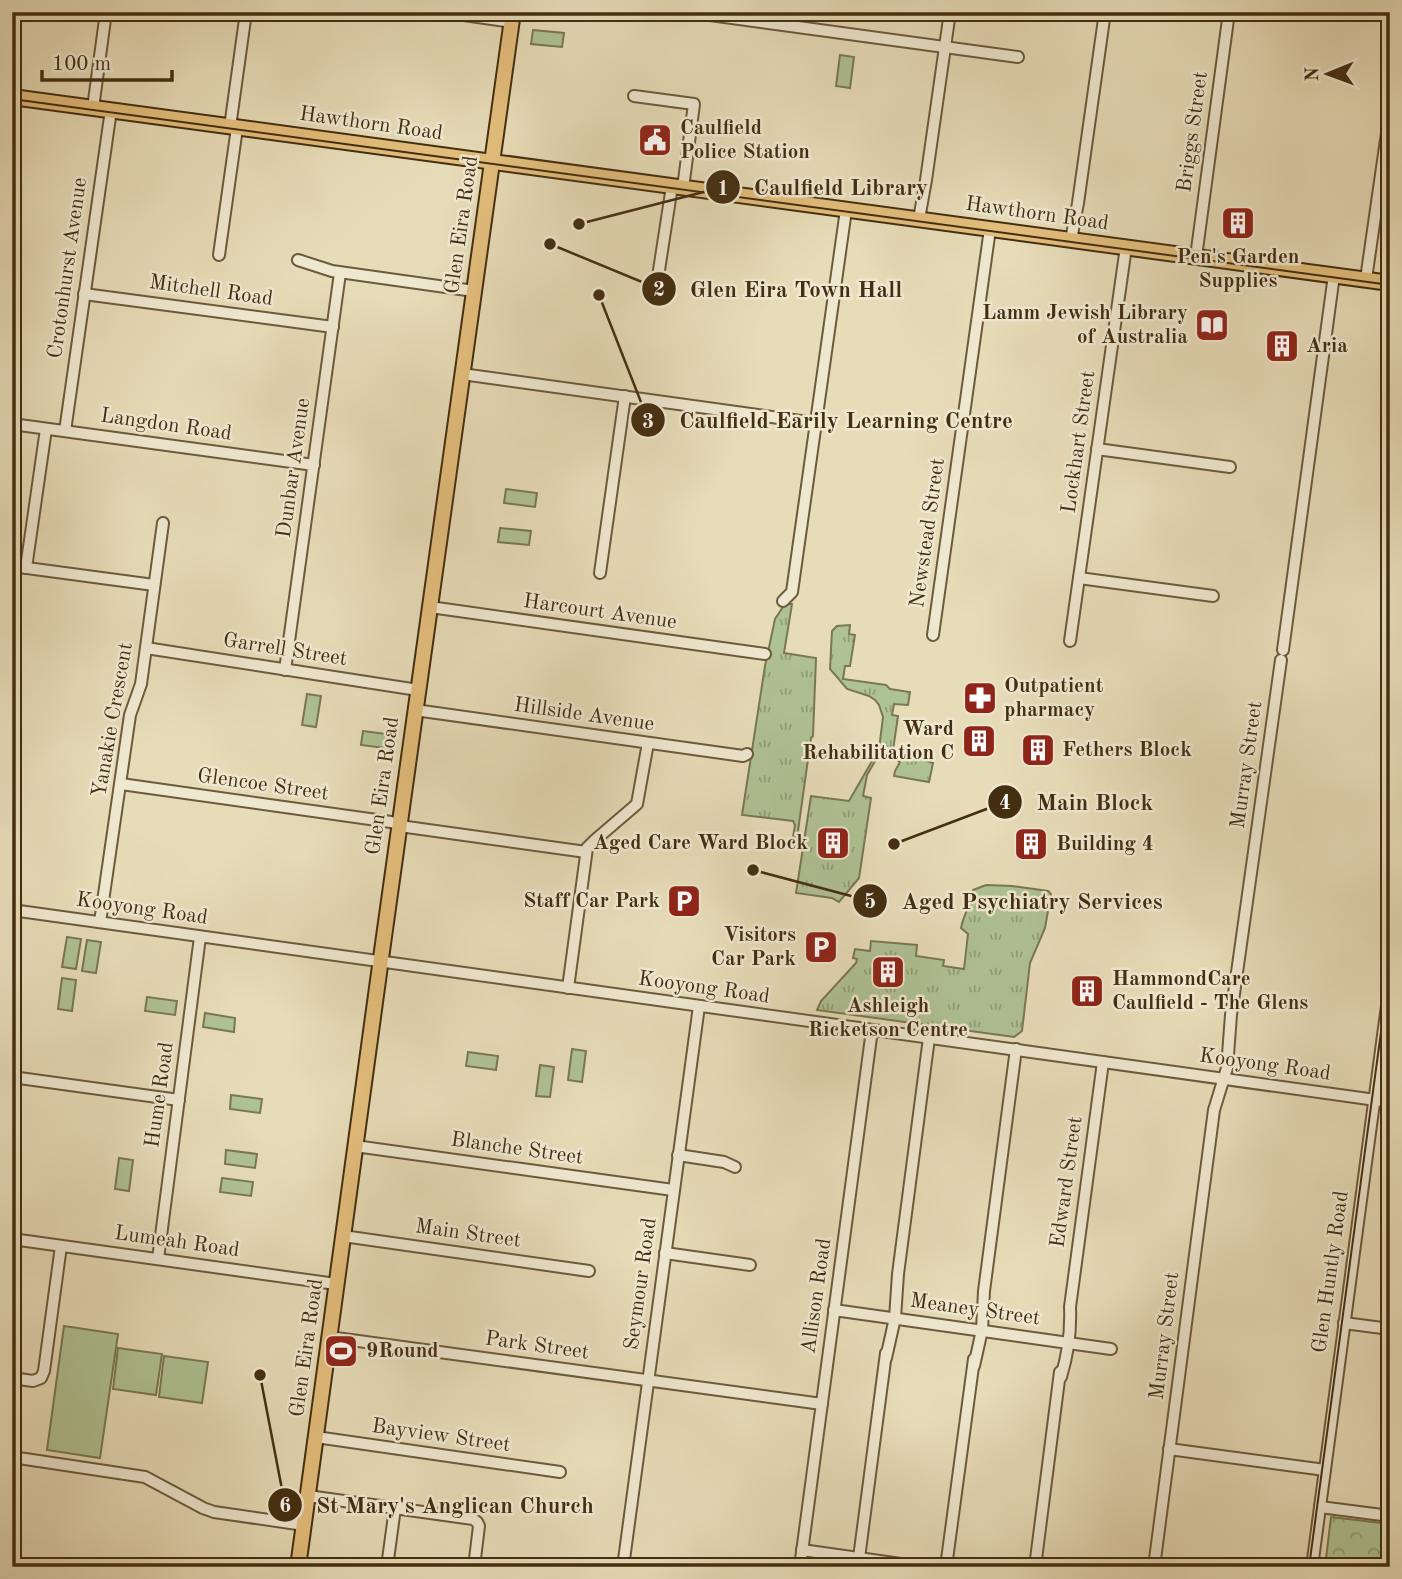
<svg xmlns="http://www.w3.org/2000/svg" width="1402" height="1579" viewBox="0 0 1402 1579" font-family="'Old Standard TT',serif">
<defs>
<pattern id="grass-tufts" width="24" height="20" patternUnits="userSpaceOnUse" patternTransform="scale(1.75)"><rect width="24" height="20" fill="#afc294"/><path d="M3 7l-1-3M5 7V3M7 7l1-3M15 17l-1-3M17 17v-4M19 17l1-3" fill="none" stroke="#909e77"/></pattern>
<pattern id="forest-crowns" width="20" height="18" patternUnits="userSpaceOnUse" patternTransform="scale(1.75)"><rect width="20" height="18" fill="#afc294"/><path d="M2 6a3 3 0 1 1 6 0M12 15a3 3 0 1 1 6 0" fill="none" stroke="#909e77"/></pattern>
</defs>
<rect width="100%" height="100%" fill="#e7dcb8"/>
<filter id="stains"><feTurbulence type="fractalNoise" baseFrequency=".00286" numOctaves="4"/><feColorMatrix values="0 0 0 0 .2 0 0 0 0 .09 0 0 0 0 .02 0 0 0 .5 -.17"/></filter>
<radialGradient id="worn" r=".72"><stop offset=".6" stop-color="#630" stop-opacity="0"/><stop offset="1" stop-color="#630" stop-opacity=".3"/></radialGradient>
<g fill="url(#grass-tufts)" stroke="#797852" stroke-width="2">
<path d="M785,604H792L784,653L816,658L813,736L811,738L797,838L793,837L795,825L793,821L742,815L765,666L775,619Z"/>
<path d="M850,625L849,634L855,635L850,666H845L843,679L886,685L890,689L910,692L908,705L894,704L892,715L898,716L893,750L933,763L929,782L894,776L895,771L900,762L881,751L867,775L863,796L871,798L859,878L839,902L832,898L796,893L811,796L849,801L879,749L883,717L879,705L875,700L869,696L847,689L830,669L832,631L837,626Z"/>
<path d="M986,885L1012,886L1048,891L1051,894L1045,928L1030,963L1022,1031L1014,1037L817,1010L821,1001L856,963L857,959L853,958L855,949L870,951L871,941L917,945L916,956L944,960L943,966L964,969L968,934L961,928C964,913 971,905 973,890Z"/>
</g>
<path fill="url(#forest-crowns)" stroke="#797852" stroke-width="2" d="M1331,1517L1390,1524V1567H1325Z"/>
<g fill="#afc294" stroke="#797852" stroke-width="2">
<path d="M533,30L564,33L562,47L531,44Z"/>
<path d="M840,55L854,57L850,88L836,86Z"/>
<path d="M506,489L537,493L535,507L504,503Z"/>
<path d="M500,528L531,531L529,545L498,542Z"/>
<path d="M307,694L321,696L316,727L302,725Z"/>
<path d="M363,731L394,735L392,749L361,745Z"/>
<path d="M67,937L81,939L76,969L62,967Z"/>
<path d="M87,940L101,942L96,973L82,971Z"/>
<path d="M62,978L76,980L72,1011L58,1009Z"/>
<path d="M147,997L177,1001L175,1015L145,1011Z"/>
<path d="M205,1013L235,1018L234,1032L203,1027Z"/>
<path d="M572,1049L586,1051L582,1082L568,1080Z"/>
<path d="M468,1052L498,1056L496,1070L466,1066Z"/>
<path d="M540,1065L554,1067L550,1097L536,1096Z"/>
<path d="M231,1095L262,1099L260,1113L230,1109Z"/>
<path d="M226,1150L257,1154L255,1168L225,1164Z"/>
<path d="M119,1158L133,1160L129,1191L115,1189Z"/>
<path d="M222,1178L253,1182L251,1196L220,1192Z"/>
<path d="M64,1326L118,1334L100,1458L47,1450Z"/>
<path d="M118,1348L162,1354L156,1395L113,1389Z"/>
<path d="M164,1356L208,1362L202,1403L159,1397Z"/>
</g>
<g fill="none" stroke-linecap="round" stroke-linejoin="round">
<g stroke="#6c5a3b" stroke-width="14">
<g id="minor">
<path d="M443,12L512,22"/>
<path d="M688,12L1018,57"/>
<path d="M634,96L694,104L683,188"/>
<path d="M93,108L106,12"/>
<path d="M230,127L246,12"/>
<path d="M919,219L926,180L950,12"/>
<path d="M1071,240L1078,203L1105,12"/>
<path d="M219,255L237,128"/>
<path d="M1196,257L1229,12"/>
<path d="M298,260L332,271L474,291"/>
<path d="M1366,279L1390,112"/>
<path d="M84,294L333,327"/>
<path d="M655,296L672,186"/>
<path d="M462,374L815,423"/>
<path d="M12,424L314,465"/>
<path d="M65,431L111,110"/>
<path d="M1097,449L1230,467"/>
<path d="M12,566L154,585"/>
<path d="M26,568L46,429"/>
<path d="M600,573L625,396"/>
<path d="M1079,578L1213,596"/>
<path d="M12,581L14,567"/>
<path d="M783,601L792,592L846,210"/>
<path d="M430,607L765,654"/>
<path d="M933,635L990,229"/>
<path d="M1070,641L1126,247"/>
<path d="M146,648L418,690"/>
<path d="M1283,650L1334,275"/>
<path d="M285,670L340,273"/>
<path d="M415,710L743,756L747,754"/>
<path d="M121,784L391,822L407,827L586,852"/>
<path d="M12,910L1390,1102"/>
<path d="M100,922L130,715L141,684L163,523"/>
<path d="M568,988L587,848L595,840L637,804L648,743"/>
<path d="M12,1077L179,1100"/>
<path d="M355,1146L673,1190"/>
<path d="M678,1155L724,1162L735,1167"/>
<path d="M343,1236L589,1271"/>
<path d="M12,1239L336,1284"/>
<path d="M665,1253L750,1265"/>
<path d="M158,1259L200,937"/>
<path d="M834,1310L1111,1349"/>
<path d="M1344,1323L1390,1329"/>
<path d="M329,1337L822,1404"/>
<path d="M886,1358L895,1318L898,1274L929,1038"/>
<path d="M974,1366L982,1330L984,1291L1016,1049"/>
<path d="M1061,1377C1068,1354 1071,1330 1070,1307L1103,1062"/>
<path d="M12,1378L33,1381L41,1378L44,1371L61,1246"/>
<path d="M316,1437L560,1472"/>
<path d="M1169,1449L1325,1470"/>
<path d="M12,1457L145,1477L203,1508L214,1512L304,1525"/>
<path d="M308,1496L473,1519L477,1522L479,1526L474,1567"/>
<path d="M1320,1507L1390,1516"/>
<path d="M802,1550L922,1567"/>
<path d="M859,1558L886,1353"/>
<path d="M387,1567L395,1508"/>
<path d="M623,1567L699,1006"/>
<path d="M800,1567L872,1030"/>
<path d="M946,1567L974,1359"/>
<path d="M1035,1567L1060,1372"/>
<path d="M1154,1567L1214,1110L1227,1068L1231,1015L1281,660"/>
<path d="M1312,1567L1390,983"/>
</g>
</g>
<g stroke="#432e11" stroke-width="18">
<g id="major">
<path d="M12,97L1390,283"/>
<path d="M298,1567L382,951L513,12"/>
</g>
</g>
<use href="#minor" stroke="#efe8d1" stroke-width="10"/>
<use href="#major" stroke="#e4be7c" stroke-width="14"/>
<g stroke="#432e11" stroke-width="2">
<path d="M12,99L1390,285"/>
<path d="M1309,1567L1390,965"/>
</g>
</g>
<defs>
<g id="civic-square" transform="scale(1.75)"><rect x="-9" y="-9" width="18" height="18" rx="4" fill="#8f2418" stroke="#efe8d1"/><path d="M-.6-6.5H3V-4.5H.6V-3L4-1V1h2V6H-6V1h2V-1L-.6-3ZM-1.2 2.5V6h2.4V2.5Z" fill="#fff"/></g>
<g id="building-square" transform="scale(1.75)"><rect x="-9" y="-9" width="18" height="18" rx="4" fill="#8f2418" stroke="#efe8d1"/><path d="M-4-6H4V6H1V3H-1V6H-4ZM-2.5-4.3h1.7v1.8h-1.7ZM.8-4.3h1.7v1.8H.8ZM-2.5-1h1.7V.8h-1.7ZM.8-1h1.7V.8H.8Z" fill="#fff"/></g>
<g id="library-square" transform="scale(1.75)"><rect x="-9" y="-9" width="18" height="18" rx="4" fill="#8f2418" stroke="#efe8d1"/><path d="M-6-4Q-3-5.5-.7-3.5V5Q-3 3-6 4ZM6-4Q3-5.5 .7-3.5V5Q3 3 6 4Z" fill="#fff"/></g>
<g id="pharmacy-square" transform="scale(1.75)"><rect x="-9" y="-9" width="18" height="18" rx="4" fill="#8f2418" stroke="#efe8d1"/><path d="M-2-6h4v4h4v4h-4v4h-4v-4h-4v-4h4Z" fill="#fff"/></g>
<g id="parking-square" transform="scale(1.75)"><rect x="-9" y="-9" width="18" height="18" rx="4" fill="#8f2418" stroke="#efe8d1"/><path d="M-3.5-5.5H1a3.5 3.5 0 0 1 0 7H-1V5.5H-3.5ZM-1-3.4V-.6H.8a1.4 1.4 0 0 0 0-2.8Z" fill="#fff"/></g>
<g id="stadium-square" transform="scale(1.75)"><rect x="-9" y="-9" width="18" height="18" rx="4" fill="#8f2418" stroke="#efe8d1"/><path d="M0-5a6.5 5 0 1 0 0 10a6.5 5 0 1 0 0-10ZM-3.5-1.8h7v3.6h-7Z" fill="#fff"/></g>
</defs>
<g fill-rule="evenodd">
<use href="#civic-square" x="655" y="140"/>
<use href="#building-square" x="1238" y="223"/>
<use href="#library-square" x="1212" y="325"/>
<use href="#building-square" x="1282" y="346"/>
<use href="#pharmacy-square" x="980" y="698"/>
<use href="#building-square" x="979" y="741"/>
<use href="#building-square" x="1038" y="750"/>
<use href="#building-square" x="833" y="843"/>
<use href="#building-square" x="1031" y="844"/>
<use href="#parking-square" x="684" y="901"/>
<use href="#parking-square" x="821" y="947"/>
<use href="#building-square" x="888" y="972"/>
<use href="#building-square" x="1087" y="991"/>
<use href="#stadium-square" x="341" y="1351"/>
</g>
<g text-anchor="middle" dominant-baseline="central" stroke-width="5" stroke-linejoin="round" paint-order="stroke">
<g font-size="21" fill="#432e11" stroke="#efe8d1">
<text transform="translate(371 124) rotate(8)">Hawthorn Road</text>
<text transform="translate(1193 132) rotate(-82)">Briggs Street</text>
<text transform="translate(1037 214) rotate(8)">Hawthorn Road</text>
<text transform="translate(462 225) rotate(-82)">Glen Eira Road</text>
<text transform="translate(68 268) rotate(-82)">Crotonhurst Avenue</text>
<text transform="translate(211 291) rotate(8)">Mitchell Road</text>
<text transform="translate(166 425) rotate(8)">Langdon Road</text>
<text transform="translate(1079 442) rotate(-82)">Lockhart Street</text>
<text transform="translate(294 468) rotate(-82)">Dunbar Avenue</text>
<text transform="translate(928 533) rotate(-82)">Newstead Street</text>
<text transform="translate(600 612) rotate(8)">Harcourt Avenue</text>
<text transform="translate(285 650) rotate(9)">Garrell Street</text>
<text transform="translate(584 715) rotate(8)">Hillside Avenue</text>
<text transform="translate(113 720) rotate(-80)">Yanakie Crescent</text>
<text transform="translate(1247 765) rotate(-82)">Murray Street</text>
<text transform="translate(263 785) rotate(8)">Glencoe Street</text>
<text transform="translate(383 786) rotate(-82)">Glen Eira Road</text>
<text transform="translate(142 909) rotate(8)">Kooyong Road</text>
<text transform="translate(704 988) rotate(8)">Kooyong Road</text>
<text transform="translate(1265 1065) rotate(8)">Kooyong Road</text>
<text transform="translate(160 1095) rotate(-82)">Hume Road</text>
<text transform="translate(517 1149) rotate(8)">Blanche Street</text>
<text transform="translate(1067 1182) rotate(-82)">Edward Street</text>
<text transform="translate(468 1234) rotate(8)">Main Street</text>
<text transform="translate(177 1242) rotate(8)">Lumeah Road</text>
<text transform="translate(1331 1272) rotate(-82)">Glen Huntly Road</text>
<text transform="translate(641 1284) rotate(-82)">Seymour Road</text>
<text transform="translate(817 1296) rotate(-82)">Allison Road</text>
<text transform="translate(975 1310) rotate(8)">Meaney Street</text>
<text transform="translate(1165 1336) rotate(-83)">Murray Street</text>
<text transform="translate(537 1346) rotate(8)">Park Street</text>
<text transform="translate(307 1348) rotate(-82)">Glen Eira Road</text>
<text transform="translate(441 1436) rotate(8)">Bayview Street</text>
</g>
<g font-size="21" font-weight="bold" fill="#432e11" stroke="#efe8d1" text-anchor="start">
<text x="680" y="128">Caulfield<tspan x="680" dy="24">Police Station</tspan></text>
<text x="1238" y="257" text-anchor="middle">Pen's Garden<tspan x="1238" dy="24">Supplies</tspan></text>
<text x="1188" y="313" text-anchor="end">Lamm Jewish Library<tspan x="1188" dy="24">of Australia</tspan></text>
<text x="1306" y="346">Aria</text>
<text x="1004" y="686">Outpatient<tspan x="1004" dy="24">pharmacy</tspan></text>
<text x="954" y="729" text-anchor="end">Ward<tspan x="954" dy="24">Rehabilitation C</tspan></text>
<text x="1062" y="750">Fethers Block</text>
<text x="808" y="843" text-anchor="end">Aged Care Ward Block</text>
<text x="1056" y="844">Building 4</text>
<text x="660" y="901" text-anchor="end">Staff Car Park</text>
<text x="796" y="935" text-anchor="end">Visitors<tspan x="796" dy="24">Car Park</tspan></text>
<text x="1112" y="979">HammondCare<tspan x="1112" dy="24">Caulfield - The Glens</tspan></text>
<text x="888" y="1006" text-anchor="middle">Ashleigh<tspan x="888" dy="24">Ricketson Centre</tspan></text>
<text x="366" y="1351">9Round</text>
</g>
</g>
<path fill="none" stroke="#432e11" stroke-width="2.5" d="M579 224L723 187M550 244L659 289M599 295L648 420M894 844L1005 802M753 870L870 901M260 1375L285 1505"/>
<g fill="#432e11" stroke="#efe8d1" stroke-width="2.5">
<circle cx="579" cy="224" r="7"/>
<circle cx="550" cy="244" r="7"/>
<circle cx="599" cy="295" r="7"/>
<circle cx="894" cy="844" r="7"/>
<circle cx="753" cy="870" r="7"/>
<circle cx="260" cy="1375" r="7"/>
<circle cx="723" cy="187" r="18"/>
<circle cx="659" cy="289" r="18"/>
<circle cx="648" cy="420" r="18"/>
<circle cx="1005" cy="802" r="18"/>
<circle cx="870" cy="901" r="18"/>
<circle cx="285" cy="1505" r="18"/>
</g>
<g font-size="21" text-anchor="middle" font-weight="bold" fill="#fff">
<text x="723" y="195">1</text>
<text x="659" y="296">2</text>
<text x="648" y="428">3</text>
<text x="1005" y="809">4</text>
<text x="870" y="908">5</text>
<text x="285" y="1512">6</text>
</g>
<g font-size="23" text-anchor="middle" font-weight="bold" fill="#432e11" stroke="#efe8d1" stroke-width="5" stroke-linejoin="round" paint-order="stroke">
<text x="841" y="195">Caulfield Library</text>
<text x="796" y="297">Glen Eira Town Hall</text>
<text x="846" y="428">Caulfield Earily Learning Centre</text>
<text x="1095" y="810">Main Block</text>
<text x="1032" y="909">Aged Psychiatry Services</text>
<text x="455" y="1513">St Mary's Anglican Church</text>
</g>
<rect width="1402" height="1579" fill="none" stroke="#e7dcb8" stroke-width="42"/>
<rect x="14" y="14" width="1374" height="1551" fill="none" stroke="#432e11" stroke-width="3.5"/>
<rect x="21" y="21" width="1360" height="1537" fill="none" stroke="#432e11" stroke-width="2"/>
<g transform="translate(1328 74) rotate(269)" stroke="#efe8d1" stroke-width="5" paint-order="stroke">
<path d="M0-5L12 26L0 18L-12 26Z" fill="#432e11"/>
<text y="-10" font-size="19" font-weight="bold" text-anchor="middle" fill="#432e11">N</text>
</g>
<path d="M42 70v10h130v-10" fill="none" stroke="#432e11" stroke-width="3.5"/>
<text x="52" y="70" font-size="21" fill="#432e11" stroke="#efe8d1" stroke-width="5" paint-order="stroke">100 m</text>
<rect width="100%" height="100%" filter="url(#stains)"/>
<rect width="100%" height="100%" fill="url(#worn)"/>
</svg>
